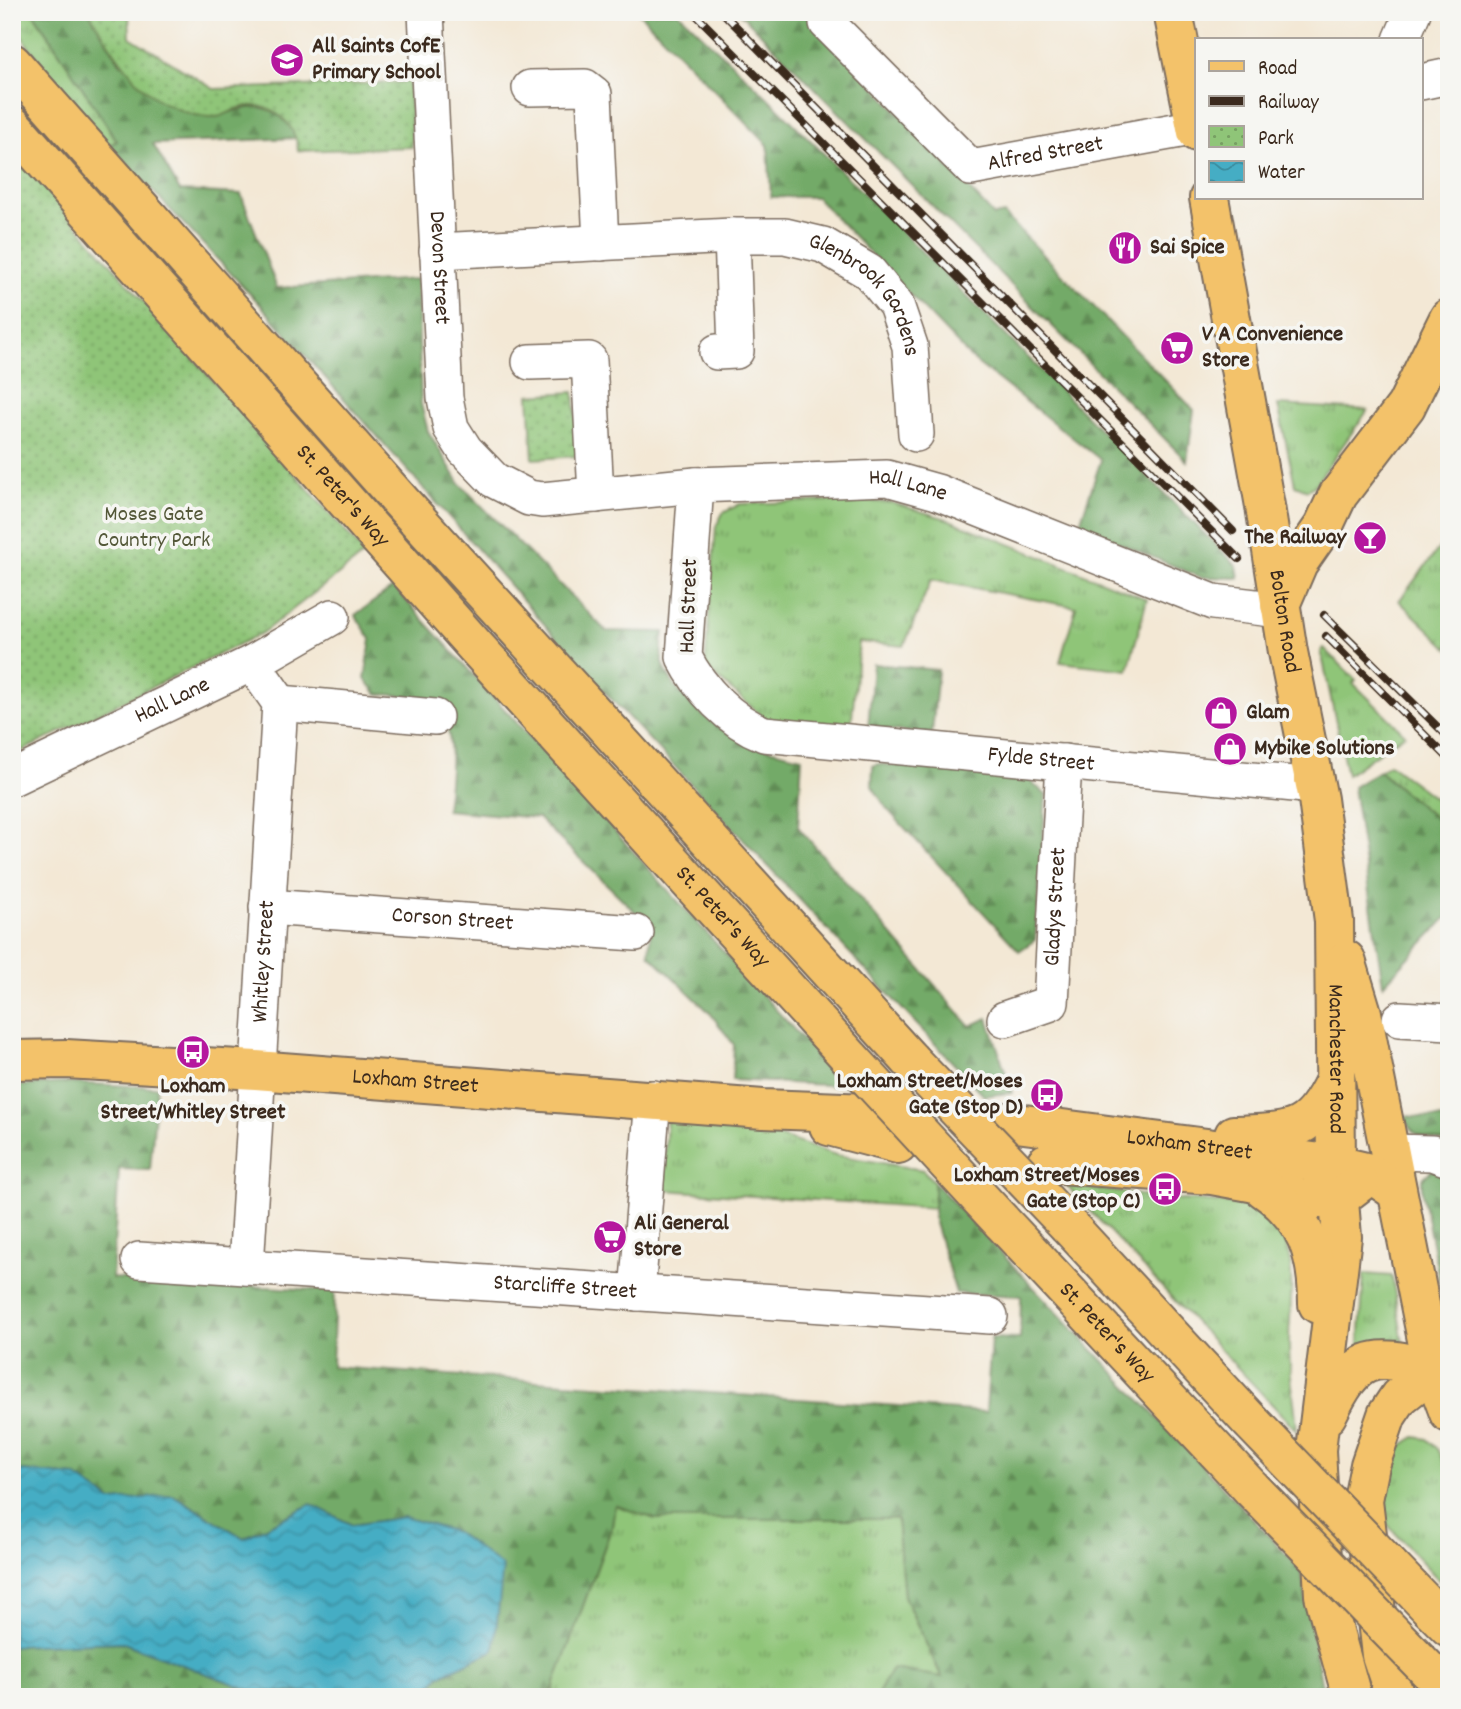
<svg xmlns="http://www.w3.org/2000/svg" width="1461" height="1709" viewBox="0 0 1461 1709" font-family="Dekko,sans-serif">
<defs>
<pattern id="grass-tufts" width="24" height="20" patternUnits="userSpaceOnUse" patternTransform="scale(1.75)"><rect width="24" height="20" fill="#8fc578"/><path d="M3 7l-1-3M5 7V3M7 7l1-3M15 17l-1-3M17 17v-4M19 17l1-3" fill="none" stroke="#76a062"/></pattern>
<pattern id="forest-firs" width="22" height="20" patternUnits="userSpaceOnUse" patternTransform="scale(1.75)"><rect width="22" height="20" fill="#73aa68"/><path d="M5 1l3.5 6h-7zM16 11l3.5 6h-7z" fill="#608b55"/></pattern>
<pattern id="park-dots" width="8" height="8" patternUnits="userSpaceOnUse" patternTransform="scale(1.75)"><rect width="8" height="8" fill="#8fc578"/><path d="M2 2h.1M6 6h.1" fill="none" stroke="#76a062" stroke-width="1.8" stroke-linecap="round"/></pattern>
<pattern id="water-waves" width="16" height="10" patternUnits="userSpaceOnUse" patternTransform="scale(1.75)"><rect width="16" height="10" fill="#45adc4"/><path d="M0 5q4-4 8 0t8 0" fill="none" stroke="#3b8d9f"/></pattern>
</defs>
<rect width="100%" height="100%" fill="#f6f6f2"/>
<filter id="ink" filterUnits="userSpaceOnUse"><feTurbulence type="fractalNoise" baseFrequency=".0143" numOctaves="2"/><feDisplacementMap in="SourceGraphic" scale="14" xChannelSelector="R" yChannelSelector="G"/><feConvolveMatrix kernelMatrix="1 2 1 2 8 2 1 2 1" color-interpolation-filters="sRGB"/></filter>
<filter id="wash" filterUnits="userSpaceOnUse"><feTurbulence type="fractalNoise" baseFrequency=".00686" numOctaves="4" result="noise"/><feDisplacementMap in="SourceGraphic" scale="28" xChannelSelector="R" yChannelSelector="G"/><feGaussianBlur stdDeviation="1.57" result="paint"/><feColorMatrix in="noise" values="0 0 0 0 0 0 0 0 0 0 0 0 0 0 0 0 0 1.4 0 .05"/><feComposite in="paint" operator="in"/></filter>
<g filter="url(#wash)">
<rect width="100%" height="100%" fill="#f3e8d5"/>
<g fill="url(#grass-tufts)" stroke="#65784b" stroke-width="2">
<path d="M12,12H33L118,142L109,145L62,93L12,23Z"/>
<path d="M1278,405L1368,410L1314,486L1307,490L1295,485Z"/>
<path d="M849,500L893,503L947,519L1147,599L1128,670L1060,662L1076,607L931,580L904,646L859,642L851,729L769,722L705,667L716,526L723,513L740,504Z"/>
<path d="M1449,535V649L1399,601Z"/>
<path d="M1324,648L1356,680L1353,683L1405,734L1347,775L1321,651Z"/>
<path d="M1389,764L1449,809V830L1379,771Z"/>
<path d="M667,1113L745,1125L836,1155L923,1170L934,1182V1208L664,1190Z"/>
<path d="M1066,1185L1162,1198L1249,1205C1306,1229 1289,1296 1289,1344C1289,1373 1295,1402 1297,1431Z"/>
<path d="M1364,1274L1392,1276L1403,1343C1390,1343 1370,1349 1359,1346Z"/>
<path d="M1415,1437L1427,1439L1438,1449L1449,1471V1591L1386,1523L1384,1489L1389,1467L1401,1446Z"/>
<path d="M615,1505L656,1519H897L904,1596L942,1678L892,1669L876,1697H550L612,1526Z"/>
</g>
<g fill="url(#forest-firs)" stroke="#576a43" stroke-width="2">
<path d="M33,12H89L120,63L217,117C252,103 277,100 297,138L153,144L180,191L241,194L277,288L417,279L421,404L428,431L460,484L606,631L664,632C663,640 660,651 662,659C669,691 711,726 740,739C760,748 781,752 802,757L798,827L970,1026L988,1018L1012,1093L984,1096L601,688L257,301L109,145L117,141Z"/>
<path d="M638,12H678L766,96L1237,566L1239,578L1200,577L1079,526L1101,460L972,359L816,197H771L768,145Z"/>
<path d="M739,12H806L994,216L1004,214L1194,410L1187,461Z"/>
<path d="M394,587L845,1086L732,1080L734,1045L710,1013L649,954L651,927L538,818L446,810C449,778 463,711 420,699C407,695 391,695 377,694L365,679L371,639L355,615Z"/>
<path d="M873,664L938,670L932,734L868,728Z"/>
<path d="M878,764L1026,777L1046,795L1035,940L1019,951L887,809L872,786L873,766Z"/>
<path d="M1379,771L1449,830V915L1383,985L1353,787Z"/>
<path d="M65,1083L157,1087L150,1170L119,1169L112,1278L335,1291L332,1367L986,1412L991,1338L1020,1339L1021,1296L956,1293L934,1220V1182L1301,1570L1321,1682L1327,1697H876L892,1669L942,1677L904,1596L897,1519H655L615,1505L612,1526L550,1697H422L439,1676L494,1650L404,1517L352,1525L311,1504L244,1538L173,1495L112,1502L75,1476L12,1470V1086Z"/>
<path d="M1404,1116L1449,1119V1142C1428,1138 1411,1139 1404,1116Z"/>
<path d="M1433,1169L1449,1178V1329L1422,1193V1179Z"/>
<path d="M121,1642L253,1691L371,1697H12V1646Z"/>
</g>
<g fill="url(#park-dots)" stroke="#65784b" stroke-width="2">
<path d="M89,12H129L130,37L214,89L409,82L412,147L298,151C296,122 269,99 239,108C230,111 223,117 214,117C199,118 181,111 168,105C137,92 106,40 89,12Z"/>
<path d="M12,151L365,554L262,633L12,756Z"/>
<path d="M574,392L579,456L533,459L529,395Z"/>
</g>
<path fill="url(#water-waves)" stroke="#406c71" stroke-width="2" d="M12,1470L75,1476L112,1501L173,1495L244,1538L311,1504L352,1525L404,1517L456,1532L503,1567L494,1650L439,1676L422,1697L253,1691L121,1642L12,1646Z"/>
</g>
<g filter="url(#ink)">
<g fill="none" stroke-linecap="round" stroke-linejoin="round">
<g stroke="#7b6c5e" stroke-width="38">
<g id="minor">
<path id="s1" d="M426,12L445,398L451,428L465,450L494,480L529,498L542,500L696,485L887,478L937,492L1213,602L1281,610"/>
<path id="s2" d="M827,23L971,168L1197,127"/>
<path d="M1401,40L1413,12"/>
<path d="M1421,82L1449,76"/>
<path d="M530,88L585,87L594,94L601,243"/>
<path id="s3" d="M437,251L732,236H785L823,245L869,272L896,305L910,346L916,434"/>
<path d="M717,352L736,351L732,236"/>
<path d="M530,362L589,360L596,495"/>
<path id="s4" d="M696,485L684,657C700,689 730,721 764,734L1315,786"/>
<path d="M280,703L435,717"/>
<path id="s5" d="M12,778L252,663L332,617"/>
<path id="s6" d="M267,907L636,933"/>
<path id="s7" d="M1005,1019L1051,1003L1064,762"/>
<path d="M1400,1019L1449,1022"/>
<path d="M1390,1152L1432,1153L1449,1159"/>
<path id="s8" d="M139,1260L990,1316"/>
<path id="s9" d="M246,1267L280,703L252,663"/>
<path d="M637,1293L653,1098"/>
</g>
</g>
<g stroke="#7b6c5e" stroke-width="42">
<g id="major">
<path d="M1173,12L1197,132"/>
<path id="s10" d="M1209,198L1265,506L1288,652L1318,799L1334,921L1336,1165L1342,1237L1316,1450L1324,1595L1352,1697"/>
<path d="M1280,605L1298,563L1323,527L1338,495L1406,406L1449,318"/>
<path d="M1346,960L1362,1013L1433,1370L1449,1413"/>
<path id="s11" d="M12,1060L66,1059L256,1070L763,1109L870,1113"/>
<path id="s12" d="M1009,1122L1336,1165L1370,1173L1396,1191"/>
<path d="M829,1126L898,1144"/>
<path d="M1234,1135C1290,1132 1308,1136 1334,1082"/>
<path d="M1046,1163L1212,1175L1256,1183L1302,1199H1338L1359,1183"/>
<path d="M1263,1188C1306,1217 1318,1254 1318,1304"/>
<path d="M1327,1415C1356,1356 1370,1351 1433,1370"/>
<path d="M1395,1697L1381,1655L1363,1500L1370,1465L1387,1415L1399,1397L1433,1370"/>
</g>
</g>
<g stroke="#7b6c5e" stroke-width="42">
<g id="highway">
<path d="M12,63L403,504L910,1060"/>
<path id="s13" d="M12,125L475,646L851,1059"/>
<path id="s14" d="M1001,1221L1252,1489"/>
<path d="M1068,1225L1250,1421"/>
<path d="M1431,1609L1449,1627"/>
</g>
</g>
<use href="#minor" stroke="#fff" stroke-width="35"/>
<use href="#major" stroke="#f3c26a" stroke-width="38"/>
<use href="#highway" stroke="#f3c26a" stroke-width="38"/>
<g stroke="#3b2a1e" stroke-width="8">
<g id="rail">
<path d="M693,12L1239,559"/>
<path d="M722,12L1233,531"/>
<path d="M1324,615L1449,738"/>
<path d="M1326,636L1449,759"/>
</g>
</g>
<use href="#rail" stroke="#f6f6f2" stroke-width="5" stroke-dasharray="16" stroke-linecap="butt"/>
<g stroke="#7b6c5e" stroke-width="42" stroke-linecap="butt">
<g id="highway-bridge">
<path d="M851,1059L1001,1221"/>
<path d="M910,1060L1068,1225"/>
<path d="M1250,1421L1431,1609"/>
<path d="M1252,1489L1433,1675"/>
</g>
</g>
<use href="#highway-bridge" stroke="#f3c26a" stroke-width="38"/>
</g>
</g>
<defs>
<g id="school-disc" transform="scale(1.75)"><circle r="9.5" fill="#b5179e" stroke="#f6f6f2"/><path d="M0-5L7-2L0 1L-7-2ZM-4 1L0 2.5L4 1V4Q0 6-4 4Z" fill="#fff"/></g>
<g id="restaurant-disc" transform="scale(1.75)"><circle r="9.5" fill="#b5179e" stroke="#f6f6f2"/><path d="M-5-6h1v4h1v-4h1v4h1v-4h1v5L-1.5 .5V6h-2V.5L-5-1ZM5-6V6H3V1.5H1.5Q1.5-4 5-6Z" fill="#fff"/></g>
<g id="supermarket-disc" transform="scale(1.75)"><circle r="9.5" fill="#b5179e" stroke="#f6f6f2"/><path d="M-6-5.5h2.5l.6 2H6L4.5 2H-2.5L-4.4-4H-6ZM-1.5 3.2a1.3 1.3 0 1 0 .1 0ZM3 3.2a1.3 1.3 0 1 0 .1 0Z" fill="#fff"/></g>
<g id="bar-disc" transform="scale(1.75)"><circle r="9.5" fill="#b5179e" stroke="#f6f6f2"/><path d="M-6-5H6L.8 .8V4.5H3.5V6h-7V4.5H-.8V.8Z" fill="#fff"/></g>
<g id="shop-disc" transform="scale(1.75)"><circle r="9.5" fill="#b5179e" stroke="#f6f6f2"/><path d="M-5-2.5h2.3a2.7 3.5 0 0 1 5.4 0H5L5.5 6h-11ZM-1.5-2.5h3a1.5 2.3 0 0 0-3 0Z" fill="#fff"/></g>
<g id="bus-disc" transform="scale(1.75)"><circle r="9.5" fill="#b5179e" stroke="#f6f6f2"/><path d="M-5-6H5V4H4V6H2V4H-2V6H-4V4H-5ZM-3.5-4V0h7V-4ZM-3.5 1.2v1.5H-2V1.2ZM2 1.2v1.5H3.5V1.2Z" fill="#fff"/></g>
</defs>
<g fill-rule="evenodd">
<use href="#school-disc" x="287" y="60"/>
<use href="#restaurant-disc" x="1125" y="248"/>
<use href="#supermarket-disc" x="1177" y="348"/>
<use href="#bar-disc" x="1370" y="538"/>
<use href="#shop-disc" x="1221" y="713"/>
<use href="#shop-disc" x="1230" y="749"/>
<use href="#bus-disc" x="193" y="1052"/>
<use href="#bus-disc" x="1047" y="1095"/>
<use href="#bus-disc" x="1165" y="1189"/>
<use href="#supermarket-disc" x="610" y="1237"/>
</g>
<g text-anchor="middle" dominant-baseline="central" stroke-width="7" stroke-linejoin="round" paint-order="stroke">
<g font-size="23" font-weight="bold" fill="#3b2a1e" stroke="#f6f6f2" text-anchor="start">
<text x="312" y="47">All Saints CofE<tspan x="312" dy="26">Primary School</tspan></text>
<text x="1150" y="248">Sai Spice</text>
<text x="1202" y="335">V A Convenience<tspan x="1202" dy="26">Store</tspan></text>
<text x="1346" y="538" text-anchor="end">The Railway</text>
<text x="1246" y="713">Glam</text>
<text x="1254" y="749">Mybike Solutions</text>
<text x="1023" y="1082" text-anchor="end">Loxham Street/Moses<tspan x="1023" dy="26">Gate (Stop D)</tspan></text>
<text x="193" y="1087" text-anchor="middle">Loxham<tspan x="193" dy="26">Street/Whitley Street</tspan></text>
<text x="1140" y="1176" text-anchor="end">Loxham Street/Moses<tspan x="1140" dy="26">Gate (Stop C)</tspan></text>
<text x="634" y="1224">Ali General<tspan x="634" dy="26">Store</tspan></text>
</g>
<g font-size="23" fill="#3b2a1e" stroke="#f6f6f2">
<text stroke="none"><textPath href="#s2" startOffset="280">Alfred Street</textPath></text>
<text stroke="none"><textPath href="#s1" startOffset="256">Devon Street</textPath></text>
<text stroke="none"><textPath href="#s3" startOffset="455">Glenbrook Gardens</textPath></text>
<text stroke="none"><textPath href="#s1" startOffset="905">Hall Lane</textPath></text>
<text stroke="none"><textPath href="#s13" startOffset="497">St. Peter's Way</textPath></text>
<text transform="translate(690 606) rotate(-88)">Hall Street</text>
<text stroke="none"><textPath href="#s10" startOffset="430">Bolton Road</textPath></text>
<text stroke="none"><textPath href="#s5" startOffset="178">Hall Lane</textPath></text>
<text stroke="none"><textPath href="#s4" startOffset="564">Fylde Street</textPath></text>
<text stroke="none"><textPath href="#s7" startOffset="145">Gladys Street</textPath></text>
<text stroke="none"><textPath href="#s13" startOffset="1064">St. Peter's Way</textPath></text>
<text stroke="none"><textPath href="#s6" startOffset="186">Corson Street</textPath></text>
<text stroke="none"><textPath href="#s9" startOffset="306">Whitley Street</textPath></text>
<text stroke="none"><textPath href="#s10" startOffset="872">Manchester Road</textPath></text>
<text stroke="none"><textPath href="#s11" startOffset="404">Loxham Street</textPath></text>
<text stroke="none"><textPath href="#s12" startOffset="182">Loxham Street</textPath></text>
<text stroke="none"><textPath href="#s8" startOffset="427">Starcliffe Street</textPath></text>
<text stroke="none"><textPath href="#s14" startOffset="154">St. Peter's Way</textPath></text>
</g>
<g font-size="23" fill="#545839" stroke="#f6f6f2">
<text x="154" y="515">Moses Gate<tspan x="154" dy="26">Country Park</tspan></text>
</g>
</g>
<rect width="1461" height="1709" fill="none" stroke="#f6f6f2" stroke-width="42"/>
<rect x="1195" y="38" width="228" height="161" fill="#f6f6f2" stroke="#aba49d" stroke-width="2"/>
<rect x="1209" y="61" width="35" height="10" fill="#f3c26a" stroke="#aba49d" stroke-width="2"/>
<text x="1258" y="74" font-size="21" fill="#3b2a1e">Road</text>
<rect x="1209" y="96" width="35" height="10" fill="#3b2a1e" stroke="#aba49d" stroke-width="2"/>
<text x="1258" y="108" font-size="21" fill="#3b2a1e">Railway</text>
<rect x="1209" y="126" width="35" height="21" fill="url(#park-dots)" stroke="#aba49d" stroke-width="2"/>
<text x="1258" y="144" font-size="21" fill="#3b2a1e">Park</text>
<rect x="1209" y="161" width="35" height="21" fill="url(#water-waves)" stroke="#aba49d" stroke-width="2"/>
<text x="1258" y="178" font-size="21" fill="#3b2a1e">Water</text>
</svg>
